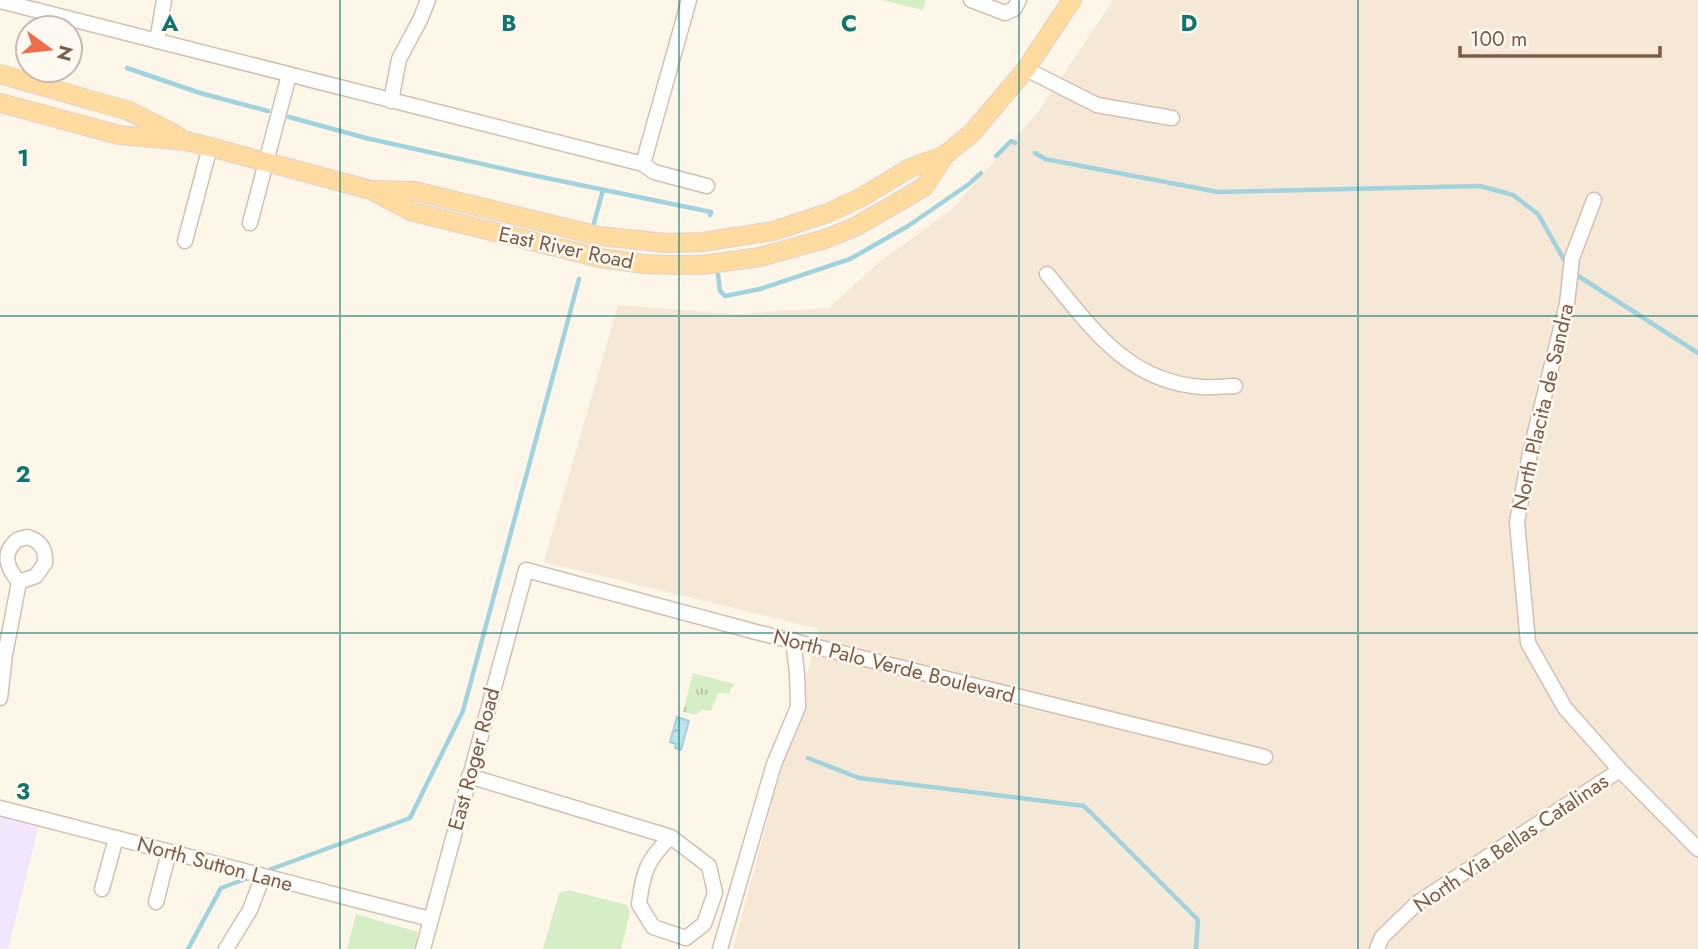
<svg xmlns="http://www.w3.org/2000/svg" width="1698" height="949" viewBox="0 0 1698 949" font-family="Jost,sans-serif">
<defs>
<pattern id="grass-tufts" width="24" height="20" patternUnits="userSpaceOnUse" patternTransform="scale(1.75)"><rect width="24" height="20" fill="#d6eec5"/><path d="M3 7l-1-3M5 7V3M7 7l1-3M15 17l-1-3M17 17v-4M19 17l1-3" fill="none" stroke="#b3c4a2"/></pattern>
<pattern id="water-ripples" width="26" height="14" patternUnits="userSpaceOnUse" patternTransform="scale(1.75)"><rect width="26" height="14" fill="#bbe3ea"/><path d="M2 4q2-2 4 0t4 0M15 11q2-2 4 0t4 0" fill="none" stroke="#9dbbc0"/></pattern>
</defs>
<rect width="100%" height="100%" fill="#fef6e9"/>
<path fill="#f6e8d6" d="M1113,0H1698V949H733L819,629L544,562L618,305L736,314L829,308L878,263L952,209L1038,112Z"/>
<path fill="#f3e5fb" d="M0,816L39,825L8,949H0Z"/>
<path fill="url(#grass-tufts)" d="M693,673L734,684L733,688L731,687L729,694L718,693L711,711L702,710L696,715L683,712Z"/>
<g fill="#d6eec5">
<path d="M881,0H926L923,10Z"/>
<path d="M568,890L627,905L630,912L621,949H543L559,893Z"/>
<path d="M356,914L418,932L414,949H347Z"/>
</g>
<path fill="url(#water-ripples)" stroke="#a0d3dd" stroke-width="2" d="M677,717L689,721L681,750L675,748L676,744L670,742Z"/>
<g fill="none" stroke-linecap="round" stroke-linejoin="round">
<g stroke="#a0d3dd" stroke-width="4.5">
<path d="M127,68L200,93L268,111"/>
<path d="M289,117L366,138L527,174L711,212L710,215"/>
<path d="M1035,153L1045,159L1218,192L1480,186L1513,195L1538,214L1567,265"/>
<path d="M996,156L1011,141L1015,143"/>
<path d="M594,223L603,190"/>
<path d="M1572,272L1698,353"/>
<path d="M718,275L720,291L725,296L760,289L850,259L908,226L969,184L981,173"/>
<path d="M808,758L859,778L1084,806L1198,920L1196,949"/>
<path d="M266,871L410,818L463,711L579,279"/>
<path d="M188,949L221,888L251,877"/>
</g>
<g stroke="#d4bfb0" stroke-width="17">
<g id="minor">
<path d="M971,0L1005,13L1014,9L1019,0"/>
<path d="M0,1L643,164L654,172L707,186"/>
<path d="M157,41L164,0"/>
<path d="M1026,69L1097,105L1172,118"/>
<path d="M391,101L399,59L420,20L428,0"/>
<path d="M643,164L689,0"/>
<path d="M1594,200L1572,258L1567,304L1530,453L1517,522L1528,643L1565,708L1620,770L1698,849"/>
<path d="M250,223L289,75"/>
<path d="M185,241L210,147"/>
<path d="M1047,274C1091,327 1127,382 1202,387C1213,388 1224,386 1235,386"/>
<path d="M27,537C41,541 46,549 45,563L36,576L19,582C7,568 1,554 17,540Z"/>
<path d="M0,698L5,655L19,582"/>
<path d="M469,776L671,837L709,866L715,893L704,924L686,938L653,927L639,904C643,872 647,859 671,837"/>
<path d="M0,808L430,919"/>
<path d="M102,889L116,838"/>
<path d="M156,902L169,852"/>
<path d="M226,949L250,910L263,876"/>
<path d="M423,949L526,570L756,632L1265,757"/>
<path d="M720,949L774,764L798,707L797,673L793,640"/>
<path d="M1377,949L1382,937L1417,903L1620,770"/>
</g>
</g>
<g stroke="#ddd4d0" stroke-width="20">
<g id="major">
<path d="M0,74L129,111L178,136"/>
<path d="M0,103L119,135L187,141L210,147L371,190L410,211L600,258L643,264L675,265H702L760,257L825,239L857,226L924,187L945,155L972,133L1026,69L1072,0"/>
<path d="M374,190L415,191L599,236L666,243L703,242L773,231L828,213L862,197L910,168L945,155"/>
</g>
</g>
<use href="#minor" stroke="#fff" stroke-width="14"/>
<use href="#major" stroke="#ffdb9f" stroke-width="18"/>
</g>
<path fill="none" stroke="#0f766e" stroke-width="2" stroke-opacity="0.55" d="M340,0V949M679,0V949M1019,0V949M1358,0V949M0,316H1698M0,633H1698"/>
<g text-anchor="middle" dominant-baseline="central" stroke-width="5" stroke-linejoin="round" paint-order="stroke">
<g font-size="21" fill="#7b5b49" stroke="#fff9f1">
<text transform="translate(566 248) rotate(12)">East River Road</text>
<text transform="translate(1543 407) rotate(-77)">North Placita de Sandra</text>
<text transform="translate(894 666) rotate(14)">North Palo Verde Boulevard</text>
<text transform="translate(474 759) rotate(-75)">East Roger Road</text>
<text transform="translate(1511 843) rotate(-34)">North Via Bellas Catalinas</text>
<text transform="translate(215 864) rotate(15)">North Sutton Lane</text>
</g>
</g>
<g font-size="23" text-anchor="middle" font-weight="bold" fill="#0f766e" stroke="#fff9f1" stroke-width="5" stroke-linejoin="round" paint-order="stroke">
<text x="170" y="31">A</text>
<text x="509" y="31">B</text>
<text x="849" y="31">C</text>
<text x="1189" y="31">D</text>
<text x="23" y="166">1</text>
<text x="23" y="482">2</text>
<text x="23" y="799">3</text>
</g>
<g transform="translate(49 49) rotate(105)"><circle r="33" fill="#fff9f1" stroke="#cabaae" stroke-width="2"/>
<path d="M0-5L12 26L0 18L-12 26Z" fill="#f06c46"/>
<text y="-10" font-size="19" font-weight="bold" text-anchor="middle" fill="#7b5b49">N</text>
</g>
<path d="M1460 46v10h200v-10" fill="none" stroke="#7b5b49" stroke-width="3.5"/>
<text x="1470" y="46" font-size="21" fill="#7b5b49" stroke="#fff9f1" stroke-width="5" paint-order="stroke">100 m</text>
</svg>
